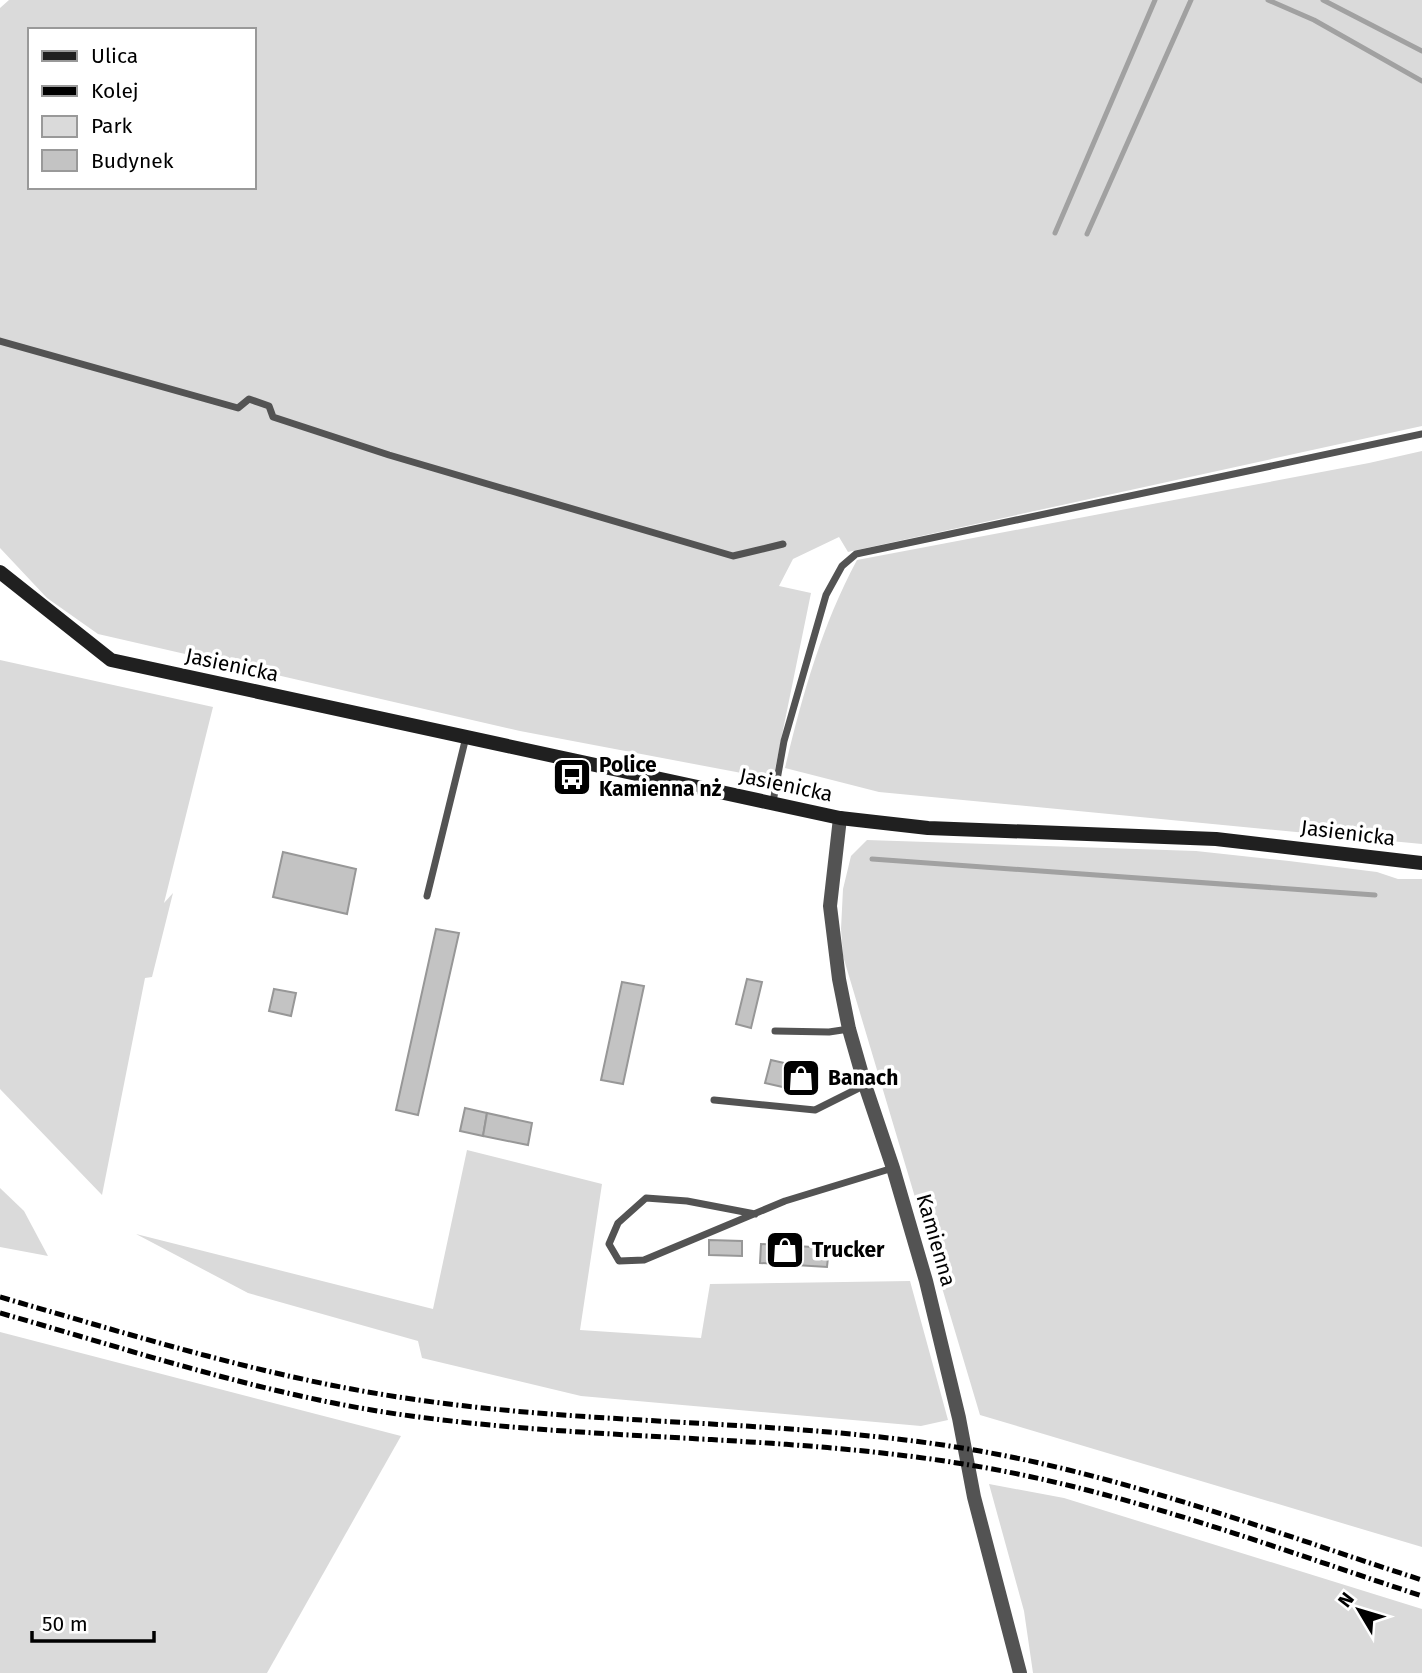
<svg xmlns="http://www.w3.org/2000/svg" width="1422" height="1673" viewBox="0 0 1422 1673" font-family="'Fira Sans',sans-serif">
<rect width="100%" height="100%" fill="#fff"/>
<g fill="#dadada" fill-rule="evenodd">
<path d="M9,0H1422V426L848,552L839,537L793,559L779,586L811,593L773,779L520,731L98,634L47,598L0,548V8ZM30,30H254V187H30Z"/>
<path d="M1422,451V844L879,792L785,768C802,696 822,625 857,560L1369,463Z"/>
<path d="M0,660L213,707L164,903L173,893L152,977L145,978L102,1195L0,1089Z"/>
<path d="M867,840L1196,851L1289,861L1377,872L1398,879H1422V1547L980,1415L843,956L841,929L843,889L851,856Z"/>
<path d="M467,1150L602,1184L580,1330L701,1338L710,1284L910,1281L948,1420L921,1426L581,1396L422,1358L418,1341L248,1293L136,1234L433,1309Z"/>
<path d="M0,1188L24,1211L48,1256L0,1247Z"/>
<path d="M0,1332L401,1436L267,1673H0Z"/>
<path d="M989,1484L1064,1498L1422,1609V1673H1033L1024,1611Z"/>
</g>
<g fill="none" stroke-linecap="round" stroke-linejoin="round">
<g stroke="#a1a1a1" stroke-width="5">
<path d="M1268,0L1314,20L1422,81"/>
<path d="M1323,0L1422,51"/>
<path d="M1055,233L1155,0"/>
<path d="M1087,234L1191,0"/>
<path d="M872,859L1375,895"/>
</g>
</g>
<g fill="#c3c3c3" stroke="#979797" stroke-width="2">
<path d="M283,852L356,869L347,914L273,897Z"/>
<path d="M436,929L459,933L418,1115L396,1110Z"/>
<path d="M747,979L762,982L751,1028L736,1024Z"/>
<path d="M622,982L644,986L623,1084L601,1080Z"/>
<path d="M274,989L296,993L291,1016L269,1011Z"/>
<path d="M771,1060L815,1070L809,1093L765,1083Z"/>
<path d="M465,1108L487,1113L483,1136L460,1131Z"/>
<path d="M487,1113L532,1123L528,1145L483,1136Z"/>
<path d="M709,1240L742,1241V1256L709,1255Z"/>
<path d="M761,1244L829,1248L827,1267L760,1263Z"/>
</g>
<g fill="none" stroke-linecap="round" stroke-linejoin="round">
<g stroke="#535353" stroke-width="7">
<path d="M0,341L238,408L249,399L269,406L273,417L389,455L733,556L783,544"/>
<path d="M773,802L784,741L826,595L842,566L856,554L1422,434"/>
<path d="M427,896L466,737"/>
<path d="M775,1031L829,1032L849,1029"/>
<path d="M714,1100L815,1110L865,1085"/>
<path d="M755,1214L687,1201L646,1198L618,1223L609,1244L619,1261L644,1260L785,1201L893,1168"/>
</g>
<path stroke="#535353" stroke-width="14" d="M840,818L830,906L839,979L849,1029L865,1085L893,1168L926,1281L959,1418L974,1497L1020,1673"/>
<path stroke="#202020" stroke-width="14" d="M0,572L111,660L840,818L928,828L1216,839L1422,863"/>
<g stroke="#000" stroke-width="5" stroke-dasharray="10 3.5 2 3.5" stroke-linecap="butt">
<path d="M0,1297C136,1336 271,1379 412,1399C600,1427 792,1418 980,1451C1131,1478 1276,1533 1422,1580"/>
<path d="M0,1313C138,1352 276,1399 419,1417C607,1442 799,1434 987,1468C1136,1495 1279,1549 1422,1596"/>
</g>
</g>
<defs>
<g id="bus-square" transform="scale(2.0125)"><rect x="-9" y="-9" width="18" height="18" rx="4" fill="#000" stroke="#fff"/><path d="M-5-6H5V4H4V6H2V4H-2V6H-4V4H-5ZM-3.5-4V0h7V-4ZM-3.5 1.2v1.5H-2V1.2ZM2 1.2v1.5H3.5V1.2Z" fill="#fff"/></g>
<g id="shop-square" transform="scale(2.0125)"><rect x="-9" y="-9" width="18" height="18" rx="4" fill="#000" stroke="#fff"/><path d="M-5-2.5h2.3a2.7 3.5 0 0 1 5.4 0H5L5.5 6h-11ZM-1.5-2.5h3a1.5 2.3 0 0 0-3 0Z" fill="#fff"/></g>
</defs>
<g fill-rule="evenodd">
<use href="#bus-square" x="572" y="777"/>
<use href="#shop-square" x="801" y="1078"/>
<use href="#shop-square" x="785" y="1250"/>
</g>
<g text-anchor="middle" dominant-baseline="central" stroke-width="7" stroke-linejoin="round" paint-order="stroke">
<g font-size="21" fill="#000" stroke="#fff">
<text transform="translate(232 665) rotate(12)">Jasienicka</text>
<text transform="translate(786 785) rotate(12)">Jasienicka</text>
<text transform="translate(1348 833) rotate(7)">Jasienicka</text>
<text transform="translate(936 1240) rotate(74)">Kamienna</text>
</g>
<g font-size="21" font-weight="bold" fill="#000" stroke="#fff" text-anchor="start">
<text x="599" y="765">Police<tspan x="599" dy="24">Kamienna nż</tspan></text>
<text x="828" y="1078">Banach</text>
<text x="812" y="1250">Trucker</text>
</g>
</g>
<rect x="28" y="28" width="228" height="161" fill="#ffffff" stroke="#999999" stroke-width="2"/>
<rect x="42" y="51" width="35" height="10" fill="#202020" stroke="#999999" stroke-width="2"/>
<text x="91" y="63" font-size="21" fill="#000000">Ulica</text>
<rect x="42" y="86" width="35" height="10" fill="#000000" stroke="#999999" stroke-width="2"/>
<text x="91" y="98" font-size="21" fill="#000000">Kolej</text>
<rect x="42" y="116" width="35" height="21" fill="#dadada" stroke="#999999" stroke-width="2"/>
<text x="91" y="133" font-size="21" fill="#000000">Park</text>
<rect x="42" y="150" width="35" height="21" fill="#c3c3c3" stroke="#999999" stroke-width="2"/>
<text x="91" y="168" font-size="21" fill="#000000">Budynek</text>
<g transform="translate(1359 1610) rotate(308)" stroke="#ffffff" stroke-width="5" paint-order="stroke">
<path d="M0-5L12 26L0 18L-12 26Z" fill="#000000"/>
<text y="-10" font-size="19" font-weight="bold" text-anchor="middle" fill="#000000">N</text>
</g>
<path d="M32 1631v10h122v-10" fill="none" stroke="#000000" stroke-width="3.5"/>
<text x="42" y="1631" font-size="21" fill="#000000" stroke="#ffffff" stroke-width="5" paint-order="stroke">50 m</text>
</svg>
